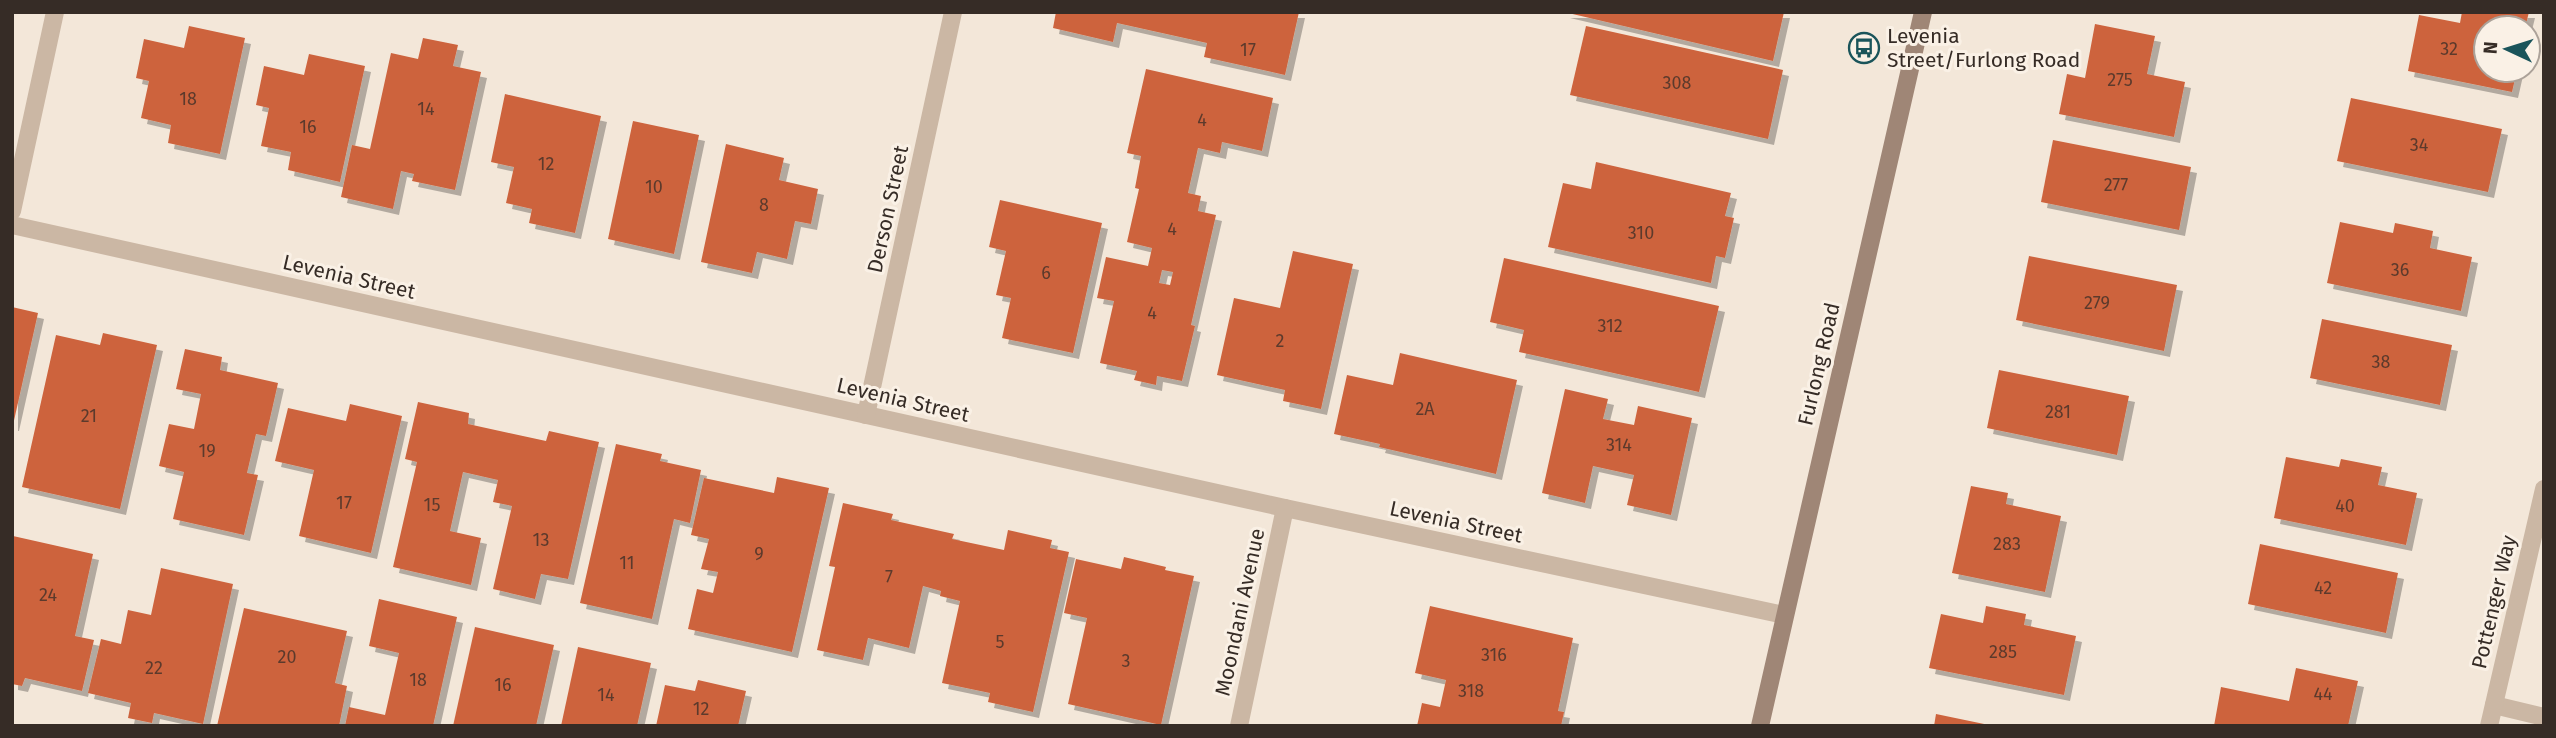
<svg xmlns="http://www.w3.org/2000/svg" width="2556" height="738" viewBox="0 0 2556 738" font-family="'Fira Sans',sans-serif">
<defs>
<filter id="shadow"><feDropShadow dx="6" dy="6" stdDeviation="0" flood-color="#0004"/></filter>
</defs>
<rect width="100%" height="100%" fill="#f3e7d9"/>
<g fill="#cd633d" fill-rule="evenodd" filter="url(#shadow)">
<path d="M1056,12H1299L1285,75L1204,57L1207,43L1117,23L1113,42L1053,28Z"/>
<path d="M1564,12H1784L1773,61Z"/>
<path d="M2462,12H2529L2525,28H2486V70H2517L2512,92L2408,71L2419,15L2460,23Z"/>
<path d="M2095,24L2155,36L2147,74L2185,82L2174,137L2059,114L2067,74L2085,78Z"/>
<path d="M189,26L245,38L220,154L168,143L171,125L141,118L149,81L136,78L144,39L184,48Z"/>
<path d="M1586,26L1783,70L1768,139L1570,95Z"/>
<path d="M423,38L458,45L453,66L481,72L455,190L412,181L414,174L401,171L393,209L341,197L352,145L370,149L391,53L418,59Z"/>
<path d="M309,54L365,66L340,182L288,170L291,152L261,146L269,108L256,105L264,66L304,75Z"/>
<path d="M1146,69L1273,98L1262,151L1222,142L1220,153L1198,148L1188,193L1201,196L1198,211L1216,215L1191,325L1195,326L1182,381L1157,376L1156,385L1134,380L1137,371L1100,363L1114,301L1097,298L1106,257L1148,266L1152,248L1127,242L1139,189L1135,188L1141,156L1127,153ZM1162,270L1173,272L1170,285L1159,283Z"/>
<path d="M505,94L601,116L575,233L529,223L532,209L506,203L514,167L491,162Z"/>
<path d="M2351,98L2502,129L2488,192L2337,161Z"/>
<path d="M633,121L699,135L674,254L608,239Z"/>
<path d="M2053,140L2191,167L2179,230L2041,202Z"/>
<path d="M726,144L784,158L779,180L818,189L811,224L795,221L787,259L757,252L752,273L701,262Z"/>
<path d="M1596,162L1731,193L1725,216L1734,218L1725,258L1716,256L1711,283L1548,247L1563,183L1591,189Z"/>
<path d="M1000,200L1102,223L1073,353L1002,338L1011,298L996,295L1006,251L989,247Z"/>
<path d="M2340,222L2393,233L2395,223L2433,231L2430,248L2472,257L2461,311L2327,283Z"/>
<path d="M1293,251L1353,264L1321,409L1283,401L1285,390L1217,375L1234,298L1280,308Z"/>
<path d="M2029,256L2177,285L2164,351L2016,320Z"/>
<path d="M1504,258L1719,306L1699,392L1519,352L1524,330L1490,322Z"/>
<path d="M12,307L38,313L13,425H12Z"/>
<path d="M2322,319L2452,345L2440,405L2310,378Z"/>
<path d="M103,333L157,345L120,509L22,487L56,335L100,345Z"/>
<path d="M185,349L222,357L220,370L278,383L266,436L256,434L247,473L258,475L244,535L173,519L184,472L159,466L169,424L194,429L201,394L176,389Z"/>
<path d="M1400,353L1517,380L1496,474L1379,447L1380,444L1334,434L1347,375L1393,385Z"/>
<path d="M1999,370L2129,396L2117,455L1987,428Z"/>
<path d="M1565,389L1608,399L1603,419L1634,425L1638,406L1692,418L1671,515L1627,505L1634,475L1593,466L1585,503L1542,493Z"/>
<path d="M418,402L469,413L468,424L546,441L549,431L599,442L568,579L541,574L535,599L493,589L512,506L493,502L498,480L463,472L450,531L481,538L471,585L393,567L417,462L405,459Z"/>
<path d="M350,404L402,416L371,553L299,536L314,470L275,461L288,408L346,421Z"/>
<path d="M616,444L662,454L660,461L701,470L690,523L674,519L652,619L580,603Z"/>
<path d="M2286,457L2339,467L2341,459L2382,467L2378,485L2417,493L2406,545L2274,518Z"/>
<path d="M777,477L829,488L792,652L688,629L697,589L713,593L718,572L701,569L709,539L691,535L704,478L774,493Z"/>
<path d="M1971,486L2008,493L2006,504L2061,516L2045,592L1952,573Z"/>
<path d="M843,503L893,514L891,520L954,534L952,539L1004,550L1008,530L1052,540L1050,548L1069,552L1033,712L988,702L990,693L942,683L960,601L940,596L941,591L923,586L909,648L868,638L863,660L817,650L835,567L829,566Z"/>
<path d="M13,536L93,554L75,636L94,640L82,691L25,678L22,686L12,684Z"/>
<path d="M2260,544L2398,573L2386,633L2248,604Z"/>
<path d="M1124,557L1166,567L1165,570L1194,576L1161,725L1068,704L1087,618L1064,613L1076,559L1121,569Z"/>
<path d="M161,568L233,584L203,724L154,713L152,723L128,718L131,703L88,693L101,639L121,644L128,610L151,615Z"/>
<path d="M379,599L457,617L433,726H345L349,707L385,715L399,653L369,646Z"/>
<path d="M1430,606L1573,638L1558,711L1564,712L1561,726H1417L1422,703L1440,707L1446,680L1415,673Z"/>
<path d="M1986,606L2026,614L2024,625L2076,636L2064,695L1929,668L1941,614L1983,623Z"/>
<path d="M244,608L347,631L335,683L347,686L339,726H217Z"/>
<path d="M475,627L554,645L536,726H453Z"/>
<path d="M578,647L651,663L637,726H561Z"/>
<path d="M2296,668L2358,681L2348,726H2214L2221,687L2289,701Z"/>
<path d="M698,680L746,691L738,726H656L665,685L695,691Z"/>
<path d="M1936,714L1989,725V726H1934Z"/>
</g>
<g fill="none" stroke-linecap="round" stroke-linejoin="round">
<g stroke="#cbb7a4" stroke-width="18">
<path d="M12,211L55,12"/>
<path d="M12,225L1285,508L1784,615"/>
<path d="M866,415L953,12"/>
<path d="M2494,705L2544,717"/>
<path d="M1239,726L1285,508"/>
<path d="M2489,726L2544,489"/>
</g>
<path stroke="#9f8676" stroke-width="18" d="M1760,726L1923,12"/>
</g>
<defs>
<g id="bus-ring" transform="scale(1.575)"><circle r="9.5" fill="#faf1e6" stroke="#1a545a" stroke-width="1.5"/><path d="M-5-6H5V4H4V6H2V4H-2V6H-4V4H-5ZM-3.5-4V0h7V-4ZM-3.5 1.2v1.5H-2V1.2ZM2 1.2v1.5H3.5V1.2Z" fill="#1a545a"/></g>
</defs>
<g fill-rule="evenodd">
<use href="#bus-ring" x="1864" y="48"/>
</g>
<g text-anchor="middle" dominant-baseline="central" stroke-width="6" stroke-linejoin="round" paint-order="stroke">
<g font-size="18" fill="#5c3a2c">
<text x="2449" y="49">32</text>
<text x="1248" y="50">17</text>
<text x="2120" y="80">275</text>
<text x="1677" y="83">308</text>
<text x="188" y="99">18</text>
<text x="426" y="109">14</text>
<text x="1202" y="120">4</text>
<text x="308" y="127">16</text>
<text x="2419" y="145">34</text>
<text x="546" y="164">12</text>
<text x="2116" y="185">277</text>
<text x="654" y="187">10</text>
<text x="764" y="205">8</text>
<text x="1172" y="229">4</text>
<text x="1641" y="233">310</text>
<text x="2400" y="270">36</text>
<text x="1046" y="273">6</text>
<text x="2097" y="303">279</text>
<text x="1152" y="313">4</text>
<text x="1610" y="326">312</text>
<text x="1280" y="341">2</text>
<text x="2381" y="362">38</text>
<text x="1425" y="409">2A</text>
<text x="2058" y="412">281</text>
<text x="89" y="416">21</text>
<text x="1619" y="445">314</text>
<text x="207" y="451">19</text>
<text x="344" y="503">17</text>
<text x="432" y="505">15</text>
<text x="2345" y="506">40</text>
<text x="541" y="540">13</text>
<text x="2007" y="544">283</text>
<text x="759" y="554">9</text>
<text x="627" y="563">11</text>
<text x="889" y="577">7</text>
<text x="2323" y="588">42</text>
<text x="48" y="595">24</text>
<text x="1000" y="642">5</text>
<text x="2003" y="652">285</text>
<text x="1494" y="655">316</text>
<text x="287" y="657">20</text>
<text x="1126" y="661">3</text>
<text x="154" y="668">22</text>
<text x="418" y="680">18</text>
<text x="503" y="685">16</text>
<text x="1471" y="691">318</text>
<text x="2323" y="694">44</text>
<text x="606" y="695">14</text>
<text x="701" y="709">12</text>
</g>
<g font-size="21" fill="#362c26" stroke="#faf1e6" text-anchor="start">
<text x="1887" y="36">Levenia<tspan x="1887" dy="24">Street/Furlong Road</tspan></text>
</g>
<g font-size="21" fill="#362c26" stroke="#faf1e6">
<text transform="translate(888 209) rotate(-78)">Derson Street</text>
<text transform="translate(349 277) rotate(13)">Levenia Street</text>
<text transform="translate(1819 364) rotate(-77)">Furlong Road</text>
<text transform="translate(903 400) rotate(13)">Levenia Street</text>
<text transform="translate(1456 522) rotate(12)">Levenia Street</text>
<text transform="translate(2494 602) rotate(-77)">Pottenger Way</text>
<text transform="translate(1240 612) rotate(-78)">Moondani Avenue</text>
</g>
</g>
<rect width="2556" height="738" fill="none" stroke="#362c26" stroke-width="28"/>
<g transform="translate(2507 49) rotate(274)"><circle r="33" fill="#faf1e6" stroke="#aca299" stroke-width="2"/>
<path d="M0-5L12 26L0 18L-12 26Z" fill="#1a545a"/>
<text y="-10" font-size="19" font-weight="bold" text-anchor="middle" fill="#362c26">N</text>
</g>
</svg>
